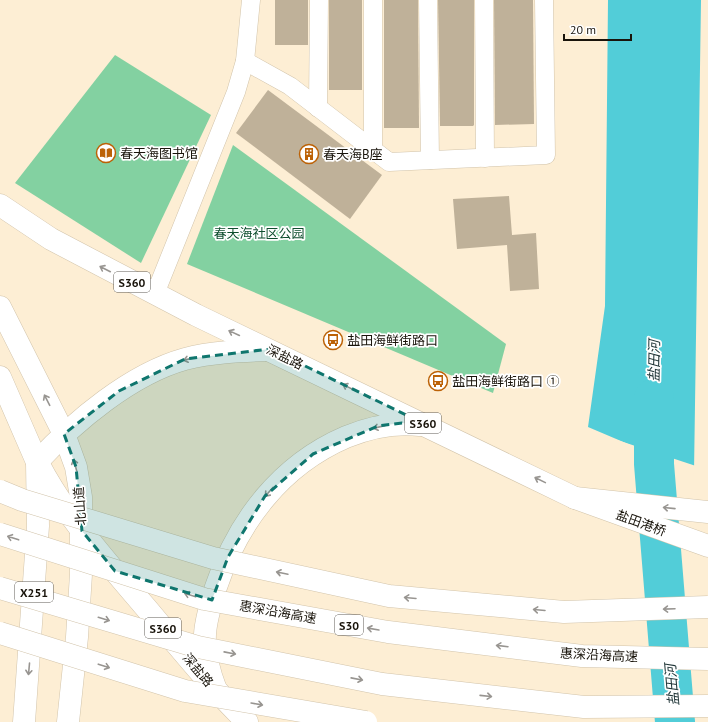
<svg xmlns="http://www.w3.org/2000/svg" width="708" height="722" viewBox="0 0 708 722" font-family="'PT Sans','Noto Sans SC',sans-serif">
<rect width="100%" height="100%" fill="#fdeed4"/>
<g fill="#83d1a1">
<path d="M115,55L211,115L141,263L15,183Z"/>
<path d="M233,145L506,344L493,393L187,264Z"/>
</g>
<path fill="#52cdd8" d="M608,0H701L694,472L588,427L605,306Z"/>
<path fill="#fdeed4" d="M602,435L696,466V473L693,474Z"/>
<g fill="none" stroke-linecap="round" stroke-linejoin="round">
<path stroke="#52cdd8" stroke-width="40" d="M654,399V464L675,722"/>
</g>
<g fill="#bfb199">
<rect x="275" y="0" width="33" height="45"/>
<rect x="329" y="0" width="33" height="90"/>
<path d="M384,0H418L419,128H384Z"/>
<path d="M438,0H474V125L473,126H440Z"/>
<path d="M494,0H533L534,124L495,125Z"/>
<path d="M268,90L382,175L350,219L236,133Z"/>
<path d="M509,196L512,235L536,233L539,289L510,291L507,245L457,249L453,199Z"/>
</g>
<g fill="none" stroke-linecap="round" stroke-linejoin="round">
<g stroke="#d2c4ab" stroke-width="19">
<g id="street">
<path d="M373,0V150"/>
<path d="M428,0L430,160"/>
<path d="M484,0L485,158"/>
<path d="M245,61L290,86L389,162L546,155L544,0"/>
<path d="M318,108L319,0"/>
<path d="M155,294L236,92L245,61L251,0"/>
</g>
</g>
<g stroke="#d2c4ab" stroke-width="23">
<g id="primary">
<path d="M0,205L51,239L196,315L575,498L708,546"/>
<path d="M0,307L64,434L76,467L81,497V574L77,637L68,722"/>
<path d="M0,377L37,462L38,526L24,722"/>
<path d="M37,462C75,421 131,374 185,359C212,352 240,351 267,350"/>
<path d="M38,463C66,517 107,562 147,609C179,647 211,687 247,722"/>
<path d="M216,690C209,672 204,654 205,634C206,618 211,603 216,587C238,521 281,465 346,437C370,427 394,422 420,425"/>
</g>
</g>
<g stroke="#d2c4ab" stroke-width="23">
<path id="highway" d="M575,498L708,512"/>
</g>
<use href="#street" stroke="#fff" stroke-width="18"/>
<use href="#primary" stroke="#fff" stroke-width="22"/>
<use href="#highway" stroke="#fff" stroke-width="22"/>
<g stroke="#d2c4ab" stroke-width="23" stroke-linecap="butt">
<g id="highway-bridge">
<path d="M0,491L22,500L213,558L389,596L564,612L708,607"/>
<path d="M0,534L204,599L388,632L582,656L708,659"/>
<path d="M0,588L198,647L382,684L584,707L708,706"/>
<path d="M0,633L185,691L366,722"/>
</g>
</g>
<use href="#highway-bridge" stroke="#fff" stroke-width="22"/>
</g>
<defs><path id="oneway-shaft" d="M-6 0H5M1.5-3L5.5 0L1.5 3" fill="none" stroke-width="1.6" stroke-linecap="round" stroke-linejoin="round"/></defs>
<g stroke="#989591">
<use href="#oneway-shaft" transform="translate(105 269) rotate(-153)"/>
<use href="#oneway-shaft" transform="translate(234 333) rotate(-155)"/>
<use href="#oneway-shaft" transform="translate(189 359) rotate(167)"/>
<use href="#oneway-shaft" transform="translate(348 387) rotate(-154)"/>
<use href="#oneway-shaft" transform="translate(47 400) rotate(-117)"/>
<use href="#oneway-shaft" transform="translate(379 427) rotate(167)"/>
<use href="#oneway-shaft" transform="translate(75 465) rotate(-106)"/>
<use href="#oneway-shaft" transform="translate(540 480) rotate(-154)"/>
<use href="#oneway-shaft" transform="translate(269 492) rotate(131)"/>
<use href="#oneway-shaft" transform="translate(669 508) rotate(-174)"/>
<use href="#oneway-shaft" transform="translate(13 538) rotate(-162)"/>
<use href="#oneway-shaft" transform="translate(282 573) rotate(-168)"/>
<use href="#oneway-shaft" transform="translate(190 595) rotate(-162)"/>
<use href="#oneway-shaft" transform="translate(410 598) rotate(-175)"/>
<use href="#oneway-shaft" transform="translate(669 609) rotate(178)"/>
<use href="#oneway-shaft" transform="translate(539 610) rotate(-175)"/>
<use href="#oneway-shaft" transform="translate(104 619) rotate(17)"/>
<use href="#oneway-shaft" transform="translate(373 629) rotate(-170)"/>
<use href="#oneway-shaft" transform="translate(502 646) rotate(-173)"/>
<use href="#oneway-shaft" transform="translate(230 653) rotate(11)"/>
<use href="#oneway-shaft" transform="translate(104 666) rotate(18)"/>
<use href="#oneway-shaft" transform="translate(29 669) rotate(95)"/>
<use href="#oneway-shaft" transform="translate(357 679) rotate(11)"/>
<use href="#oneway-shaft" transform="translate(486 696) rotate(6)"/>
<use href="#oneway-shaft" transform="translate(257 704) rotate(10)"/>
</g>
<path fill="#0f766e" fill-opacity="0.2" stroke="#0f766e" stroke-width="3" stroke-dasharray="8 5" stroke-linejoin="round" d="M270,349L431,427L402,423L378,426L313,454L265,496L228,557L212,600L115,571L82,531L76,467L64,434L119,391L185,359Z"/>
<defs>
<g id="library-ring" transform="scale(1)"><circle r="9.5" fill="#fff" stroke="#bc6207" stroke-width="1.5"/><path d="M-6-4Q-3-5.5-.7-3.5V5Q-3 3-6 4ZM6-4Q3-5.5 .7-3.5V5Q3 3 6 4Z" fill="#bc6207"/></g>
<g id="building-ring" transform="scale(1)"><circle r="9.5" fill="#fff" stroke="#bc6207" stroke-width="1.5"/><path d="M-4-6H4V6H1V3H-1V6H-4ZM-2.5-4.3h1.7v1.8h-1.7ZM.8-4.3h1.7v1.8H.8ZM-2.5-1h1.7V.8h-1.7ZM.8-1h1.7V.8H.8Z" fill="#bc6207"/></g>
<g id="bus-ring" transform="scale(1)"><circle r="9.5" fill="#fff" stroke="#bc6207" stroke-width="1.5"/><path d="M-5-6H5V4H4V6H2V4H-2V6H-4V4H-5ZM-3.5-4V0h7V-4ZM-3.5 1.2v1.5H-2V1.2ZM2 1.2v1.5H3.5V1.2Z" fill="#bc6207"/></g>
</defs>
<g fill-rule="evenodd">
<use href="#library-ring" x="106" y="153"/>
<use href="#building-ring" x="309" y="154"/>
<use href="#bus-ring" x="333" y="340"/>
<use href="#bus-ring" x="438" y="381"/>
</g>
<g text-anchor="middle" dominant-baseline="central" stroke-width="3.5" stroke-linejoin="round" paint-order="stroke">
<g fill="#fff" stroke="#5e5a54" stroke-width="1">
<rect x="114" y="272" width="36" height="20" rx="3"/>
<rect x="405" y="413" width="36" height="20" rx="3"/>
<rect x="15" y="582" width="38" height="20" rx="3"/>
<rect x="335" y="615" width="28" height="20" rx="3"/>
<rect x="145" y="618" width="36" height="20" rx="3"/>
</g>
<g font-size="12" font-weight="bold" fill="#19140b">
<text x="132" y="282">S360</text>
<text x="423" y="423">S360</text>
<text x="34" y="592">X251</text>
<text x="349" y="625">S30</text>
<text x="163" y="628">S360</text>
</g>
<g font-size="13" fill="#19140b" stroke="#fff" text-anchor="start">
<text x="120" y="153">春天海图书馆</text>
<text x="323" y="154">春天海B座</text>
<text x="347" y="340">盐田海鲜街路口</text>
<text x="452" y="381">盐田海鲜街路口 ①</text>
</g>
<g font-size="13" fill="#0e4e2e" stroke="#fff">
<text x="259" y="233">春天海社区公园</text>
</g>
<g font-size="13" fill="#19140b" stroke="#fff">
<text transform="translate(285 357) rotate(26)">深盐路</text>
<text transform="translate(80 506) rotate(-94)">北山道</text>
<text transform="translate(641 523) rotate(20)">盐田港桥</text>
<text transform="translate(278 612) rotate(10)">惠深沿海高速</text>
<text transform="translate(599 655) rotate(3)">惠深沿海高速</text>
<text transform="translate(198 670) rotate(50)">深盐路</text>
</g>
<g font-size="14" font-style="italic" fill="#203638" stroke="#fff">
<text transform="translate(654 361) rotate(-89)">盐田河</text>
<text transform="translate(672 685) rotate(-95)">盐田河</text>
</g>
</g>
<path d="M564 34v6h67v-6" fill="none" stroke="#19140b" stroke-width="2"/>
<text x="570" y="34" font-size="12" fill="#19140b" stroke="#ffffff" stroke-width="3" paint-order="stroke">20 m</text>
</svg>
